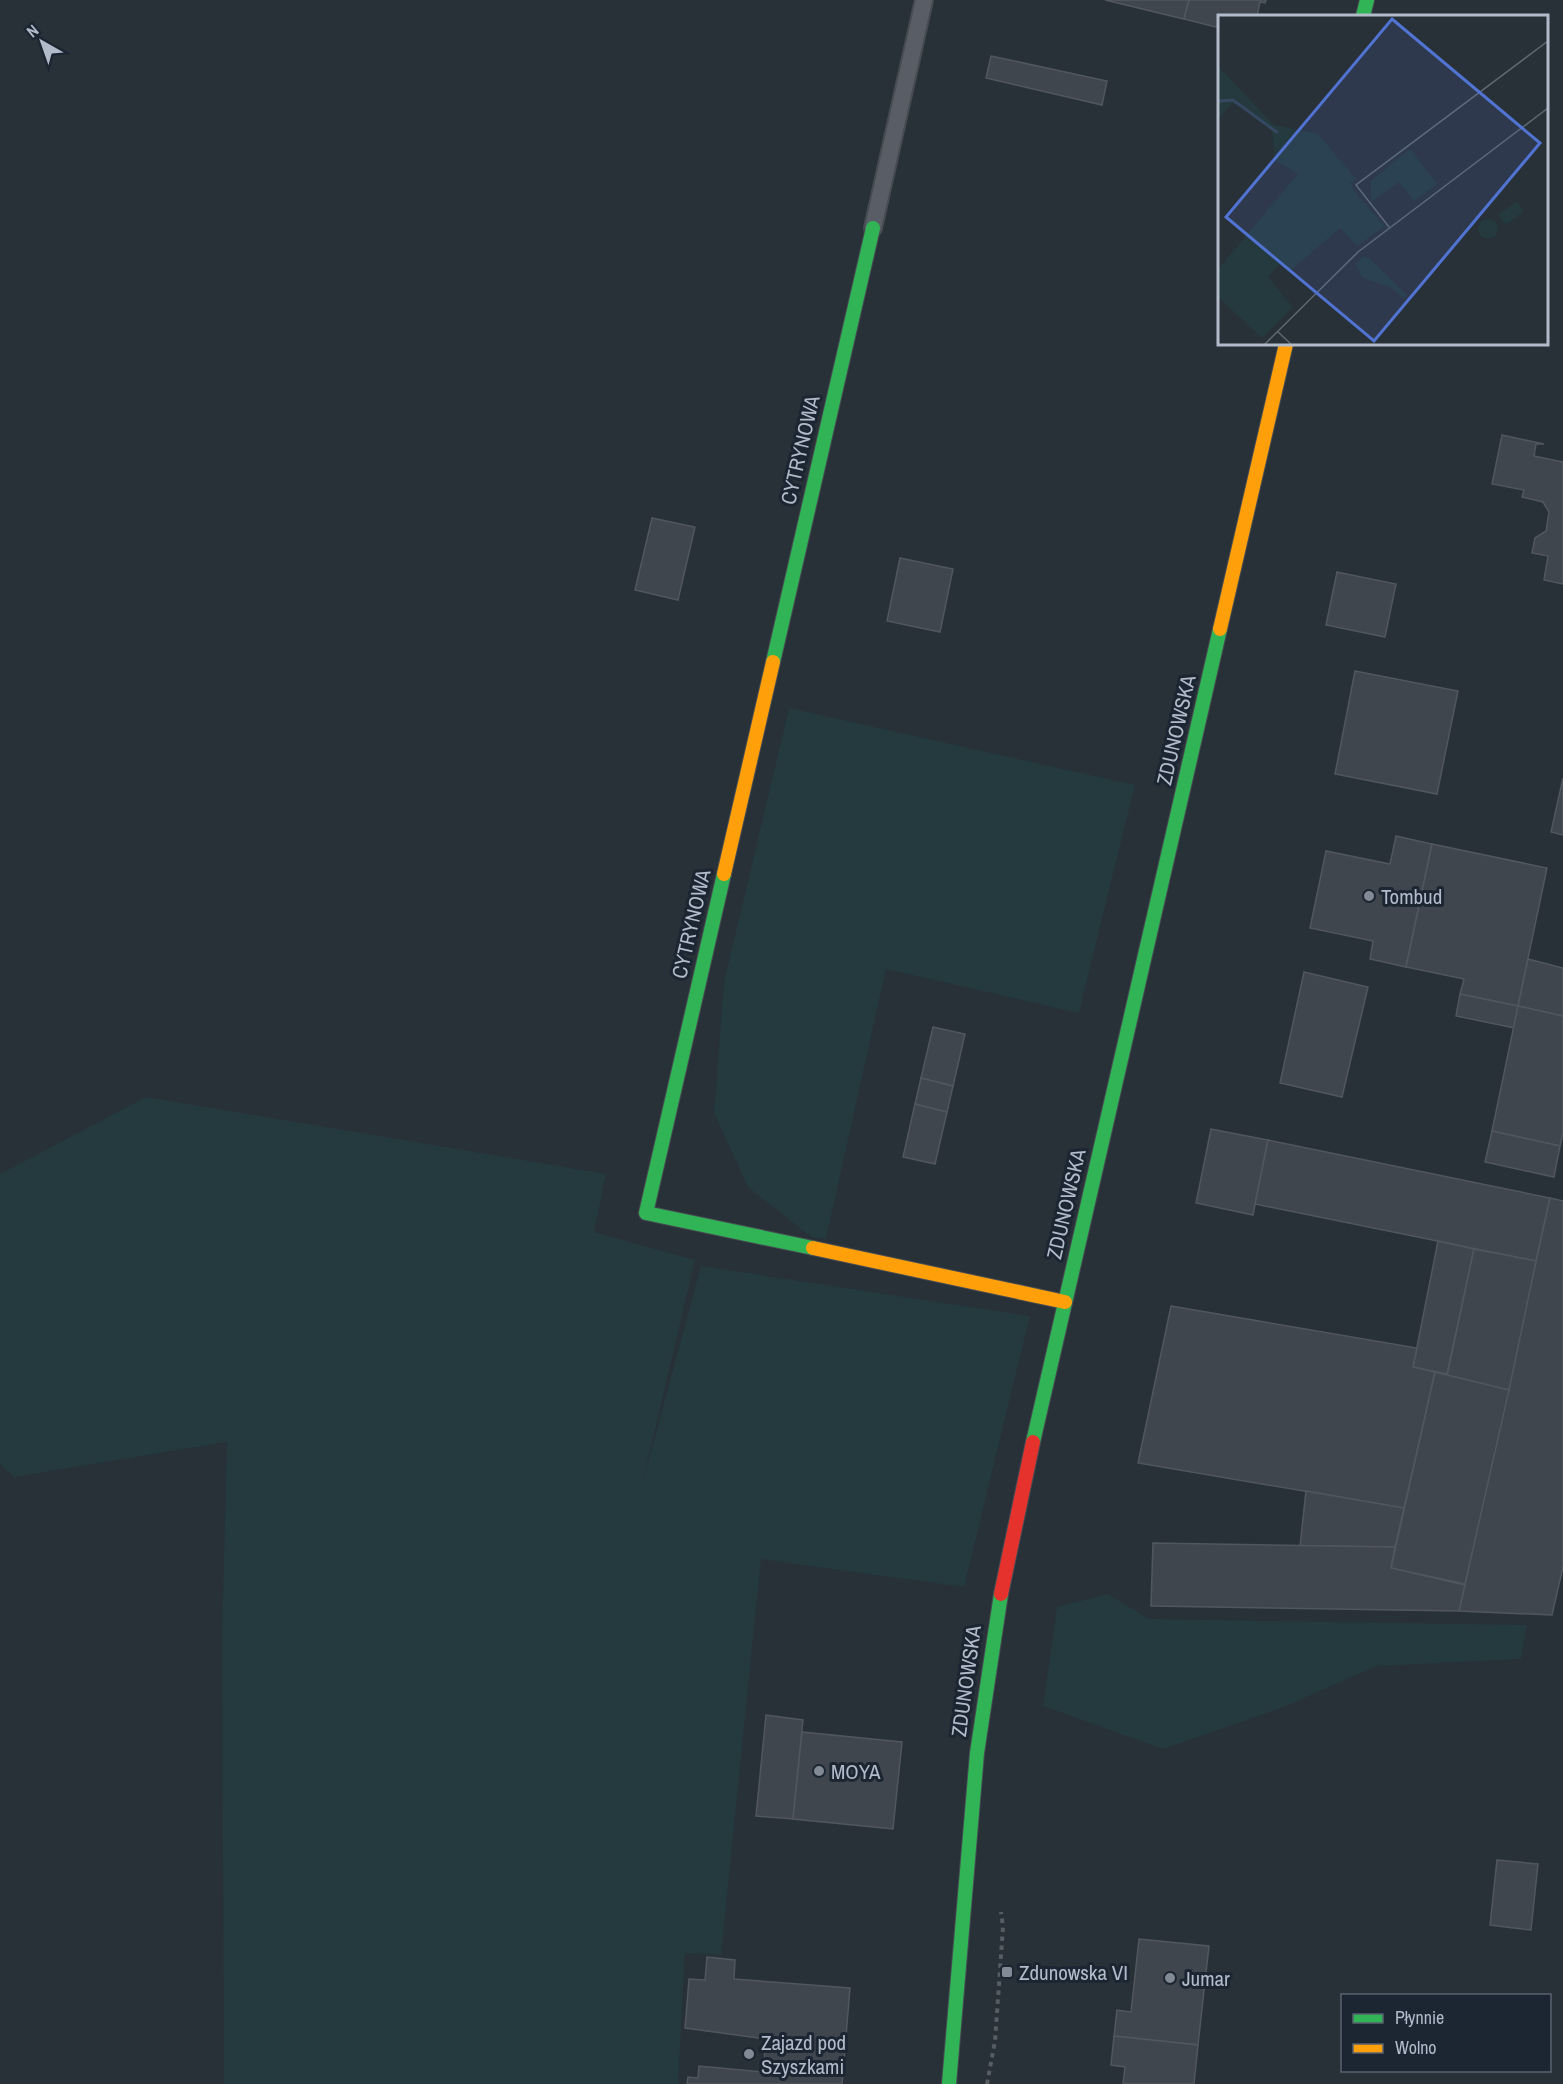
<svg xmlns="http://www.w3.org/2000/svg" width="1563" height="2084" viewBox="0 0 1563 2084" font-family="'Archivo Narrow',sans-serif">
<rect width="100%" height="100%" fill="#283038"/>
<g fill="#253a3e">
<path d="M789,708L1135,785L1079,1013L886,969L826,1239L811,1237L748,1187L714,1113L724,982Z"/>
<path d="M146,1097L606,1174L594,1232L695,1260L643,1481L701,1266L1030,1316L964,1587L761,1559L721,1955L685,1953L678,2084H224L222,1636L227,1442L14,1477L0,1464V1174Z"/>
<path d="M1108,1594L1149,1619L1527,1625L1521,1659L1377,1666L1281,1708L1163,1749L1043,1706L1057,1607Z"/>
</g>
<g fill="#40464e" stroke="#50575f" stroke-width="1.5">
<path d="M1105,0H1189L1184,19Z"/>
<path d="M1189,0H1266L1265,3L1260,2L1257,16H1220V28L1184,19Z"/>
<path d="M991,56L1107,81L1102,105L986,78Z"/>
<path d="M1502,435L1544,444H1536L1534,456L1563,462V584L1544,580L1548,556L1532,553L1535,538L1546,531L1549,512L1543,502L1522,497L1524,490L1492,484Z"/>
<path d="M652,518L695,527L678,600L635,590Z"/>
<path d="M900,558L953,569L940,632L887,621Z"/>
<path d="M1337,572L1396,584L1385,637L1326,625Z"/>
<path d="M1355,671L1458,691L1437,794L1335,774Z"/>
<path d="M1563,778V835L1551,832Z"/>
<path d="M1396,836L1432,844L1406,967L1370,959L1373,941L1310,928L1326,851L1390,864Z"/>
<path d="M1432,844L1547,868L1518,1006L1460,994L1464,979L1406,967Z"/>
<path d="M1528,959L1563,968V1016L1518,1006Z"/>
<path d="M1304,972L1368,987L1342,1097L1280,1083Z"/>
<path d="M1460,994L1518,1006L1515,1028L1456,1016Z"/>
<path d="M1518,1006L1563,1016V1133L1560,1146L1492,1131Z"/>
<path d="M933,1027L965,1034L953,1086L921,1078Z"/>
<path d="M921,1078L953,1086L947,1112L915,1104Z"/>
<path d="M915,1104L947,1112L935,1164L903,1157Z"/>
<path d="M1211,1129L1268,1140L1253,1215L1196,1203Z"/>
<path d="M1492,1131L1560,1146L1554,1177L1485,1162Z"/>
<path d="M1268,1140L1550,1198L1536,1261L1255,1204Z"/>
<path d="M1550,1198L1563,1201V1567L1552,1615L1459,1611Z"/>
<path d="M1438,1241L1474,1249L1447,1374L1413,1367Z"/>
<path d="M1474,1249L1536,1261L1509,1390L1447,1376Z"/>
<path d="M1171,1306L1417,1348L1413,1367L1435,1372L1404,1508L1138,1463Z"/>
<path d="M1435,1372L1509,1390L1465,1584L1391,1568Z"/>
<path d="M1306,1491L1404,1508L1395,1547L1300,1546Z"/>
<path d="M1153,1543L1395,1547L1391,1568L1465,1585L1459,1611L1151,1606Z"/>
<path d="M766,1715L803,1720L793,1819L756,1816Z"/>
<path d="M802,1732L902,1742L893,1829L793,1819Z"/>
<path d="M1497,1860L1538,1864L1531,1930L1490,1925Z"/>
<path d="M1139,1939L1209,1946L1198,2045L1114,2036L1117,2010L1131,2012Z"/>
<path d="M707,1957L735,1960L734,1979L850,1988L842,2084H687L688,2077L698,2078L699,2066L763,2072L766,2039L685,2028L689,1979L705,1980Z"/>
<path d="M1114,2036L1198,2045L1194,2084H1123L1125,2067L1111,2065Z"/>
</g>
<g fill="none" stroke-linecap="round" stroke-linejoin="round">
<g stroke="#474c53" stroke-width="20">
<path id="lane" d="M873,228L924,0"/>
</g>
<g stroke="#474c53" stroke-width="16">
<g id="fast">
<path d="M1363,16L1367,0"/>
<path d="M773,662L873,228"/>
<path d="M724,874L646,1213L813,1248"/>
<path d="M1033,1442L1220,629"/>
<path d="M949,2084L977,1753L1001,1594"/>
</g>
</g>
<g stroke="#474c53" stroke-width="16">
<g id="slow">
<path d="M1220,629L1286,344"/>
<path d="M724,874L773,662"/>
<path d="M813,1248L1065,1302"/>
</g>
</g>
<g stroke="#474c53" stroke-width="16">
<path id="jam" d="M1001,1594L1033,1442"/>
</g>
<path stroke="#565d63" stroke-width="4" stroke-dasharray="4.5 4.5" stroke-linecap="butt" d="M987,2084L995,2041L1003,1927L1001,1912"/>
<use href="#lane" stroke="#595e66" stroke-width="16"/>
<use href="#fast" stroke="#30b455" stroke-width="14"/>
<use href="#slow" stroke="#ff9f0a" stroke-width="14"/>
<use href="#jam" stroke="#e5322d" stroke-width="14"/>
</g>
<g fill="#828a96" stroke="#1c2633" stroke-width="2">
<circle cx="1369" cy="896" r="6"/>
<circle cx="819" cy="1771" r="6"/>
<rect x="1001" y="1966" width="12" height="12" rx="3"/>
<circle cx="1170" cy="1978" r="6"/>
<circle cx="749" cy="2054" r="6"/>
</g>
<g text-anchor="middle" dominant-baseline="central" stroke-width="6" stroke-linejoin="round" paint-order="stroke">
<g font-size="21" fill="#b2bbc9" stroke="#1c2633">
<text transform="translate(800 450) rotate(-77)">CYTRYNOWA</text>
<text transform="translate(1176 730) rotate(-77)">ZDUNOWSKA</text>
<text transform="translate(691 924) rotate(-77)">CYTRYNOWA</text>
<text transform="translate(1066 1204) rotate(-77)">ZDUNOWSKA</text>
<text transform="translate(966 1681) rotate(-82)">ZDUNOWSKA</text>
</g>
<g font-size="21" fill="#b2bbc9" stroke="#1c2633" text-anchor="start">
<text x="1381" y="896">Tombud</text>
<text x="831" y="1771">MOYA</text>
<text x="1019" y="1972">Zdunowska VI</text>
<text x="1182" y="1978">Jumar</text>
<text x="761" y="2042">Zajazd pod<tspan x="761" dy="24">Szyszkami</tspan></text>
</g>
</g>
<g transform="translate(1218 15)">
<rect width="330" height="330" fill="#283038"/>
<path d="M0,51L56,110L100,119L138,164L132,168L139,180L167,211L139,231L122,213L71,257L62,249L50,262L75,292L44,323L0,282V254L80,159L57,145L54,115L33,98L14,88L0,105V87H14L0,84ZM192,134L219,169L196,186L181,167L153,187V166ZM299,186L306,196L288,210L280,200ZM260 214a10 10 0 1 1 20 0a10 10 0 1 1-20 0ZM146,241L152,244L189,280L186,283L172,272L145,263L137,249Z" fill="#253a3e"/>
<path fill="none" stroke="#344862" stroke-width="3" d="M0,86L15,85L60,118"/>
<path fill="none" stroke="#5f6872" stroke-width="1.5" d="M171,212L138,170L330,26M59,316L74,330M46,330L140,237L330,93"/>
<path fill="#5174d3" fill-opacity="0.15" stroke="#5174d3" stroke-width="3" d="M174,4L322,128L156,326L8,202Z"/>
<rect width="330" height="330" fill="none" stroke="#b2bbc9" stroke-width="3"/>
</g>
<rect x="1341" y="1994" width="210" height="78" fill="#1c2633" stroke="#58626f" stroke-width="1.5"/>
<rect x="1353" y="2014" width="30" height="9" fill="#30b455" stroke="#58626f" stroke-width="1.5"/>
<text x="1395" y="2024" font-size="18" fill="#b2bbc9">Płynnie</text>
<rect x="1353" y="2044" width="30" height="9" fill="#ff9f0a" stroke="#58626f" stroke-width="1.5"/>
<text x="1395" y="2054" font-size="18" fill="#b2bbc9">Wolno</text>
<g transform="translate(42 42) rotate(320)" stroke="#1c2633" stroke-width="4.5" paint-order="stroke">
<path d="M0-4.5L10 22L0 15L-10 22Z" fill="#b2bbc9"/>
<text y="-9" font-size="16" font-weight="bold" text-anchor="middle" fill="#b2bbc9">N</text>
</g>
</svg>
